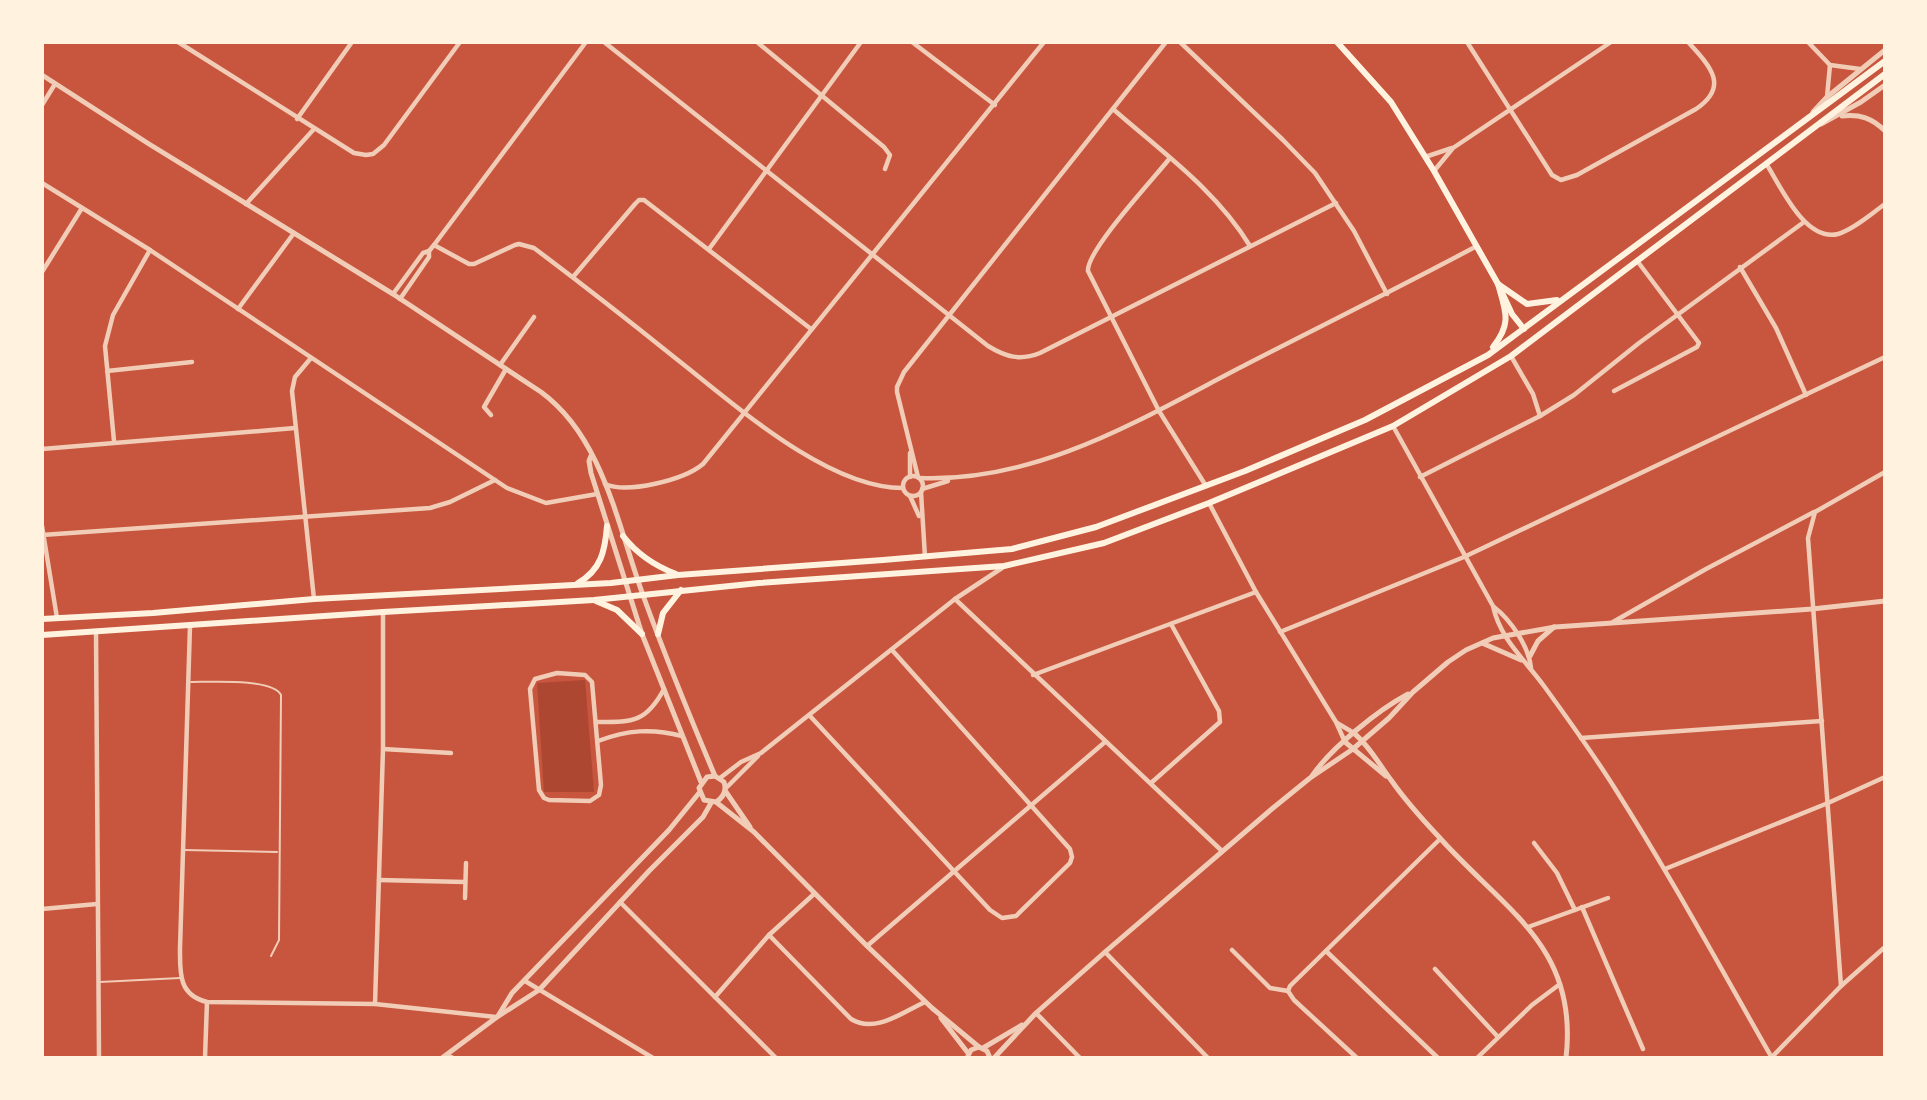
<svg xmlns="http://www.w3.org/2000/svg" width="1927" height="1100" viewBox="0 0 1927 1100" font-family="Inter,sans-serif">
<rect width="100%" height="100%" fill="#c8553d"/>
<path fill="#ae4732" d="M585,680L594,792H544L537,683Z"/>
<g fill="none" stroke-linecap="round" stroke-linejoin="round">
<g stroke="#f1ccb7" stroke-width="2">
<path d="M191,682C210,682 273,678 281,695L279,940L271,956"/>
<path d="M184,850L277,852"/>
<path d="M100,982L180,978"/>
</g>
<g stroke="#f1ccb7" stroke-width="4.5">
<path d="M178,42L354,153L366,155L373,154L384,145L460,42"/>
<path d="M604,42L988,346C1006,357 1020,361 1040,353L1336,203"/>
<path d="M757,42L884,147L890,155L885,169"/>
<path d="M912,42L995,105"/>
<path d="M1180,42L1283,140L1315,173L1354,231L1387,294"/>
<path d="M1467,42L1552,175L1561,180L1577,175L1696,109C1730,86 1710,66 1688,42"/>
<path d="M1808,42L1830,65L1860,69"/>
<path d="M1827,97L1830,65"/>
<path d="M42,105L55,84"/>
<path d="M1113,109C1162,152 1216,190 1250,246"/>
<path d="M297,119L352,42"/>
<path d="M1425,157L1452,148"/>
<path d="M1170,158C1155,177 1086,251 1088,271L1159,411L1206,486"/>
<path d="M1767,165C1781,187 1805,242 1838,234C1854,229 1871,214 1885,204"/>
<path d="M1434,171L1453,148L1611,42"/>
<path d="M42,183L150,250L507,488L546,503L597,494"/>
<path d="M246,204L314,129"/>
<path d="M434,245L469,264H474L515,245L519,244L534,248C582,284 628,320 674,357C733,403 826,488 903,488"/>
<path d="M709,249L861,42"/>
<path d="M1740,267L1776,328L1806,395"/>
<path d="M42,272L82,208"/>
<path d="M573,277L635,204L639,200H644L811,329"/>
<path d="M393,294L423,253L429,251L434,245L586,42"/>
<path d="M400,299L429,257V251"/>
<path d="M238,309L294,233"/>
<path d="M311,358L295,377L292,391L314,599"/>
<path d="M500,365L534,317"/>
<path d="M107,371L192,362"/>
<path d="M1614,391L1697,347L1699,343L1638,262"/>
<path d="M491,415L484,407L506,369"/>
<path d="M1540,416L1574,395L1639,343L1804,222"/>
<path d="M1393,426L1493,606C1500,639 1525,660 1544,686C1568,719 1592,752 1614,787C1670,875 1720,967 1772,1058"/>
<path d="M114,441L105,346L113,315L150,250"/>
<path d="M42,449L295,428"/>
<circle cx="913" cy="486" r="10"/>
<path d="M910,477V453"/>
<path d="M918,477L897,392V387L904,372L1166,42"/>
<path d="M1420,477L1540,416L1533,394L1511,356"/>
<path d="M919,478C1040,483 1144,417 1247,364C1323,325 1400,287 1475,247"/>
<path d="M605,484C627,494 684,480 703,464L1044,42"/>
<path d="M922,489L948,481"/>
<path d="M921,492L925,557"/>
<path d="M910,496L919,516"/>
<path d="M1209,503L1256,592L1336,722L1345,742"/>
<path d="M42,526L57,618"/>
<path d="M42,535L430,508L450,502L495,480"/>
<path d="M955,599L1222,851"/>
<path d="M1494,607C1511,620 1529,647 1531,668"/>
<path d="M1613,622L1706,569L1814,512"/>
<path d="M190,626L180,948C180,972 178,995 207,1002L375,1004L496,1017"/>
<path d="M96,631L99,1058"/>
<path d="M1280,632L1464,557L1885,357"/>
<path d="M557,673L585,675L592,682L601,785L599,795L590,801L549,800L544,798L539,790L530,689L535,679Z"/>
<path d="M1033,675L1256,592"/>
<path d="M810,716L990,910L1002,918L1016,916L1070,863L1072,857L1070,849L892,650"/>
<path d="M597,722C632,722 646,723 664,689"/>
<path d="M1337,723L1354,733"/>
<path d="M1581,738L1822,721"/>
<path d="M598,741C627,730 652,728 682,736"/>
<path d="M383,749L451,753"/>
<path d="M720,778L741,762L761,753L955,599L1002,568"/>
<path d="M1151,783L1220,722L1219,711L1171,624"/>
<path d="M726,788L758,756"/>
<path d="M1534,843L1557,873L1575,910"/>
<path d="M1665,869L1828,803L1885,777"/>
<path d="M379,880L465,882"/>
<path d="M814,894L769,935L851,1019C875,1034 903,1012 925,1002"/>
<path d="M465,898L466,863"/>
<path d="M620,902L776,1058"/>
<path d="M1582,907L1643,1049"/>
<path d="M42,909L97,904"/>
<path d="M1528,927L1608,898"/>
<path d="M867,946L1105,742"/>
<path d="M1232,950L1270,988L1288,991"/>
<path d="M1326,951L1438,1058"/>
<path d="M1105,952L1208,1058"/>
<path d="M1435,969L1498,1037"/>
<path d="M525,981L653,1058"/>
<path d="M1841,986L1808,538L1815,512L1885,472"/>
<path d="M715,997L769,935"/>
<path d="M375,1004L383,749V612"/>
<path d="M1036,1013L1080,1058"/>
<path d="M447,1055L453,1058"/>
<path d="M205,1058L207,1002"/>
<path d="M1357,1058L1294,1000L1288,991L1290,986L1440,839"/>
<path d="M1477,1058L1532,1005L1560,984"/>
<path d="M1771,1058L1841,986L1885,947"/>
</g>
<g stroke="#f1ccb7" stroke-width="5">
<path d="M42,75L149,144L393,294L541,392C604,438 618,528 644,598C666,658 690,717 715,776"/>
<path d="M1813,112L1827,97L1885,50"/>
<path d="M1842,116C1860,114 1872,118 1885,131"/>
<path d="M1821,124L1861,102L1885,85"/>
<path d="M591,456L589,461L591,473L642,634L701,782"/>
<path d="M1482,643L1521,660"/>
<path d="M1530,656L1538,641L1554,627"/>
<path d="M1355,734C1370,747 1379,764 1391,780C1405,800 1422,819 1439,837C1504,910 1579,946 1566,1058"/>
<path d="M1345,742L1386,776"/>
<path d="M1312,776C1331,748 1378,710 1408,694"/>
<path d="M726,792L750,827"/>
<path d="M716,802C724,797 727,791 724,782L715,776L707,777L699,788L704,800L716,802L754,832L867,946L932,1008L979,1047"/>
<path d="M498,1016L512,993L669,830L699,793"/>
<path d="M941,1018L968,1053"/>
<path d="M983,1048L1022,1025"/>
<path d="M442,1058L497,1017L539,990L649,871L703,817L711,803"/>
<path d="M967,1058L971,1050L979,1047L987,1051L990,1058"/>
<path d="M994,1058L1036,1013L1105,952L1273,808L1310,778L1353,749L1389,718L1413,692L1448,662L1466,650L1493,638L1555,627L1812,609L1885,601"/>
</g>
<path stroke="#fff3e0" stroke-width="6" d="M1337,42L1391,102L1434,171L1498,284L1512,314L1524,329"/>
<g stroke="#fff3e0" stroke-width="6">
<path d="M1498,284L1527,304L1557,300"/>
<path d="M1493,347C1512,323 1506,312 1498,284"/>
<path d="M623,536C637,554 655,566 676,574"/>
<path d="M578,583C601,570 605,551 607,526"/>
<path d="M596,601L617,610L642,634"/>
<path d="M42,619L153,613L314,599L611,583L678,575L883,560L1012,549L1096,527L1245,471L1365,420L1488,355L1885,61"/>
<path d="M658,634L663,613L681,590"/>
<path d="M42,635L383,612L594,600L759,583L1004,566L1104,543L1209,503L1393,426L1511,356L1885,74"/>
</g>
</g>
<rect width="1927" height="1100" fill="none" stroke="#fff3e0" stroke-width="88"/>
</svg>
